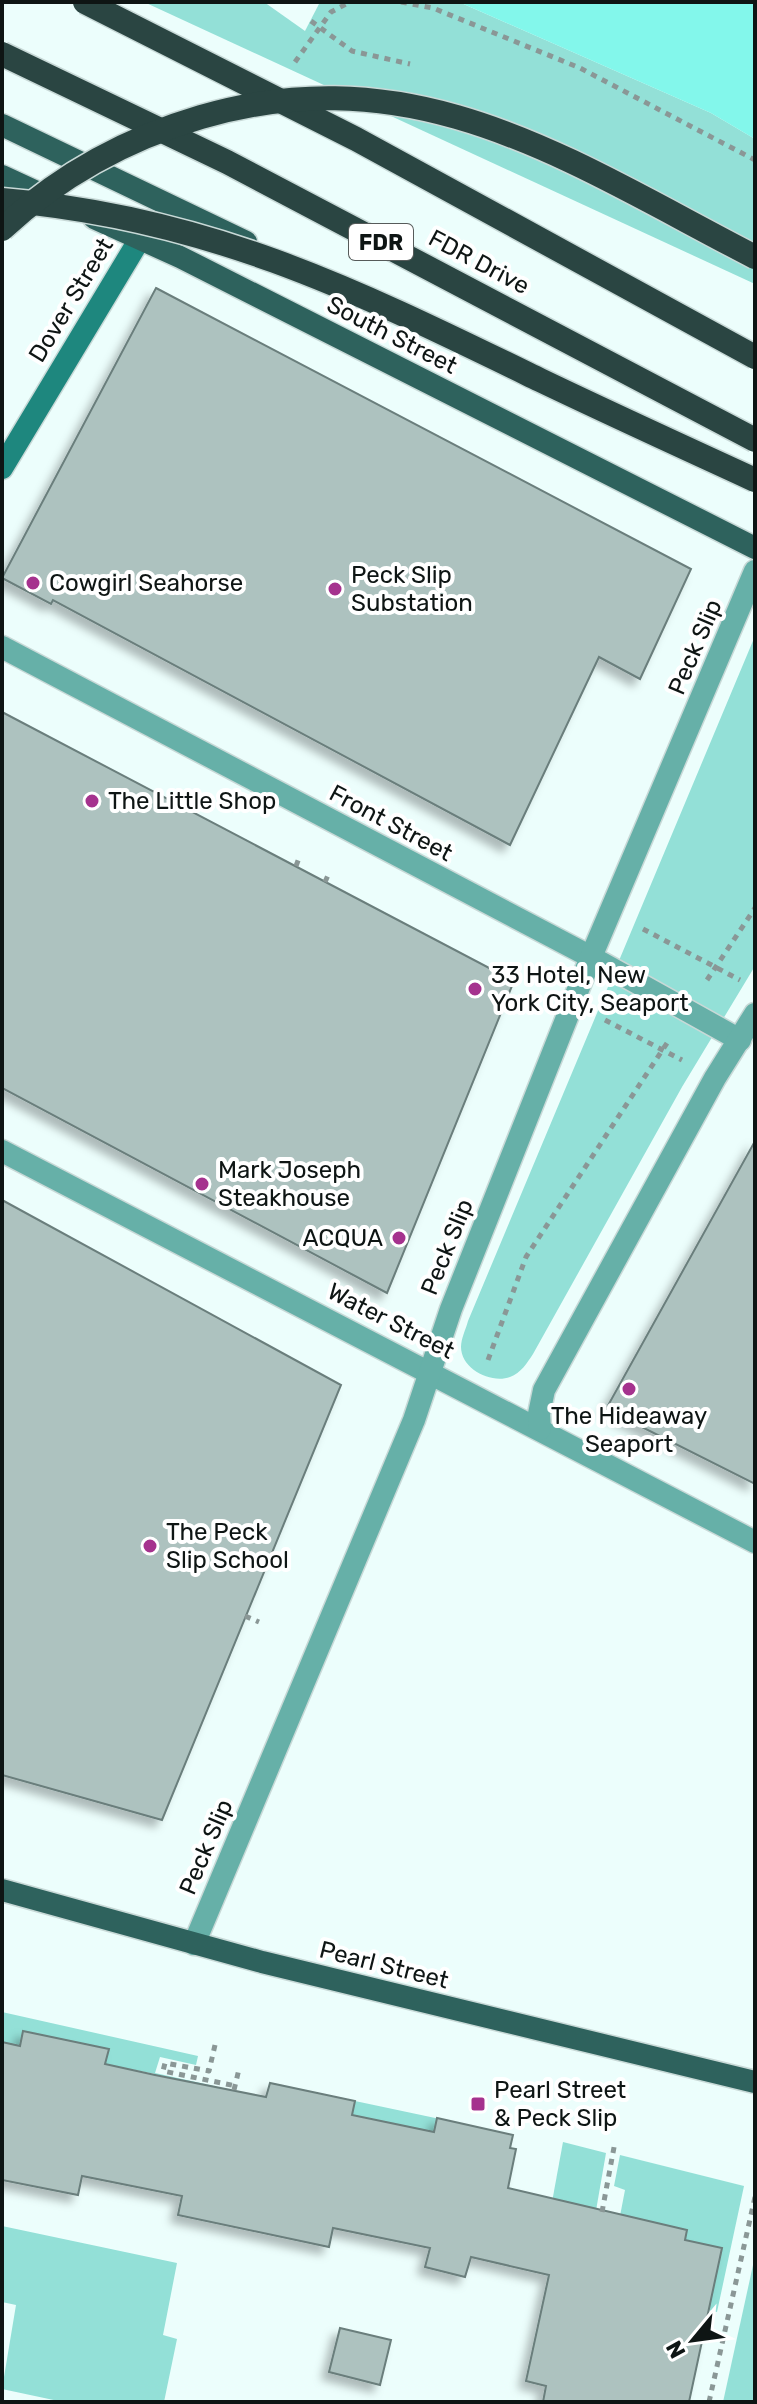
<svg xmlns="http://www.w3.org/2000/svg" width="757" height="2404" viewBox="0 0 757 2404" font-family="Rubik,sans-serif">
<defs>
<filter id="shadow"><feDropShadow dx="-7" dy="7" stdDeviation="4" flood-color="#0004"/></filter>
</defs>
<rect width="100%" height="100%" fill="#ecfefc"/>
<g fill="#93e0d7">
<path d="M144,2H459L711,113L755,139V284Z"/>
<path d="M755,636V966L682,1087L533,1354C527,1363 521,1373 510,1377C491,1384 461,1369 461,1347C461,1338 466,1329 468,1321Z"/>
<path d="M2,2012L198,2056L196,2065L160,2057L155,2073L214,2086L207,2119L149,2107L155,2074L105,2064L108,2049L24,2031L20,2046L2,2042Z"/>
<path d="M355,2101L473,2126L470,2140L352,2115Z"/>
<path d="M563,2142L606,2153L594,2222L550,2213Z"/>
<path d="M620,2155L744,2186L717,2312L708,2310L685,2240L687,2230L620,2216L625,2190L614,2186Z"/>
<path d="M2,2226L177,2263L163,2335L177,2339L164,2402H63L2,2389L16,2305L2,2302Z"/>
<path d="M755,2256V2402H723Z"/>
</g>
<path fill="#83f7eb" d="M459,2H755V139L711,113Z"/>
<path fill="#ecfefc" d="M264,2H320L305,31Z"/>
<g fill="#adc2bf" stroke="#6a7e7c" stroke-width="2" filter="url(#shadow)">
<path d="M156,288L691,569L640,679L599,657L510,845L53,600L51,604L2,578Z"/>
<path d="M2,712L514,981L387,1293L2,1088Z"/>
<path d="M755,1141V1484L606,1409Z"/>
<path d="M2,1200L341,1385L162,1820L2,1775Z"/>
<path d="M23,2031L109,2049L105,2064L155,2075L266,2097L270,2083L355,2101L352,2115L434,2132L437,2118L513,2135L510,2148L516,2149L508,2188L687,2230L685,2240L722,2248L689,2402H543L546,2386L526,2381L549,2275L471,2257L465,2277L425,2267L430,2248L333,2228L329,2247L178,2215L182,2196L82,2176L78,2195L2,2180V2042L20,2046Z"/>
<path d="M340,2328L391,2340L380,2385L329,2372Z"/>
</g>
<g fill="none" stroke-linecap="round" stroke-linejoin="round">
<g stroke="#c8d9d7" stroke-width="25">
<path id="pedestrian" d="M591,957L740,1040"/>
</g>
<g stroke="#c8d9d7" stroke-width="25">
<g id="minor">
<path d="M2,647L591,957"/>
<path d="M2,1151L755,1542"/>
<path d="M540,1429L539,1414L544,1390L715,1078L755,1014"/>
<path d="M194,1944L414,1420L451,1309L591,957L755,571"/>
</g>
</g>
<g stroke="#c8d9d7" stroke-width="25">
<path id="secondary" d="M2,468L150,222"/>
</g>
<g stroke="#c8d9d7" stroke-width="25">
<g id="primary">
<path d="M2,125L246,242"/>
<path d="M2,176L56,201"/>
<path d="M94,218L180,257L755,548"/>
<path d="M2,1890L262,1962L755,2082"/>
</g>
</g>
<g stroke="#8a9796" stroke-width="5" stroke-dasharray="6 6" stroke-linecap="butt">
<path d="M401,2L433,8L580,68L755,160"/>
<path d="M311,21L352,51L410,64"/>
<path d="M295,62L331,12L350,2"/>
<path d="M296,866L299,858"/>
<path d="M325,882L329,873"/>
<path d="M643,929L740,980"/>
<path d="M707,980L755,908"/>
<path d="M605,1020L682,1060"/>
<path d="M488,1360L526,1257L667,1043"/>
<path d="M245,1616L259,1622"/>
<path d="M215,2045L209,2071L165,2063L163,2071L236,2086"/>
<path d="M234,2090L239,2069"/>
<path d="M602,2212L615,2142"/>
<path d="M709,2402L755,2197"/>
</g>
<use href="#pedestrian" stroke="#66b0a8" stroke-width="22"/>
<use href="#minor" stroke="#66b0a8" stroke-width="22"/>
<use href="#secondary" stroke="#1e877e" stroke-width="22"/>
<use href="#primary" stroke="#2e625d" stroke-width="22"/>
<g stroke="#c8d9d7" stroke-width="27" stroke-linecap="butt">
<g id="motorway-bridge">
<path d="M85,2L356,139L755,357"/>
<path d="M2,54L227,162L755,440"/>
<path d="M2,200C209,217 357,291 540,380C611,414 683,447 755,480"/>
<path d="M2,229C60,175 126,139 201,117C418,54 571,162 755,257"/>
</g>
</g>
<use href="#motorway-bridge" stroke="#2a4542" stroke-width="24"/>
</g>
<g fill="#a5328e" stroke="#fff" stroke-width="3">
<circle cx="33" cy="583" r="8"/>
<circle cx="335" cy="589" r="8"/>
<circle cx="92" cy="801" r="8"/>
<circle cx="475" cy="989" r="8"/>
<circle cx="202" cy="1184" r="8"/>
<circle cx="399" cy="1238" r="8"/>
<circle cx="629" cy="1389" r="8"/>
<circle cx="150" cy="1546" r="8"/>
<rect x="470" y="2096" width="16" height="16" rx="4"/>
</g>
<g text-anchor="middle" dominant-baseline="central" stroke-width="8" stroke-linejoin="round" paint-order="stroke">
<rect fill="#fff" stroke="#565b5a" stroke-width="2" x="349" y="224" width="64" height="36" rx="6"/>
<g font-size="22" font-weight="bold" fill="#0e1514">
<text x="381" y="242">FDR</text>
</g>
<g font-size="24" fill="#0e1514" stroke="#fff">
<text transform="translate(479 262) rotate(28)">FDR Drive</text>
<text transform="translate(71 300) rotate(-59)">Dover Street</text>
<text transform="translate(392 335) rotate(27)">South Street</text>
<text transform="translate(695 647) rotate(-67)">Peck Slip</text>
<text transform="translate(391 823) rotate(28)">Front Street</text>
<text transform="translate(447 1247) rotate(-68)">Peck Slip</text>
<text transform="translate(391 1321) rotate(27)">Water Street</text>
<text transform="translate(206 1847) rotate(-67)">Peck Slip</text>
<text transform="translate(384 1965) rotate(14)">Pearl Street</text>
</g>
<g font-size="24" fill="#0e1514" stroke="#fff" text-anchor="start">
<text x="351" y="575">Peck Slip<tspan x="351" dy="28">Substation</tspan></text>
<text x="49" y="583">Cowgirl Seahorse</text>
<text x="108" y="801">The Little Shop</text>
<text x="491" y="975">33 Hotel, New<tspan x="491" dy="28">York City, Seaport</tspan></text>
<text x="218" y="1170">Mark Joseph<tspan x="218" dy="28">Steakhouse</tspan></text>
<text x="383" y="1238" text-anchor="end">ACQUA</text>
<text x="629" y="1416" text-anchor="middle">The Hideaway<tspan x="629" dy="28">Seaport</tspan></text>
<text x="166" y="1532">The Peck<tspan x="166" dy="28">Slip School</tspan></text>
<text x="494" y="2090">Pearl Street<tspan x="494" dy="28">&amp; Peck Slip</tspan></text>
</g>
</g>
<rect width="757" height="2404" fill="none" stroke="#0e1514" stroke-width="8"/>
<g transform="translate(693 2340) rotate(241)" stroke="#ffffff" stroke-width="6" paint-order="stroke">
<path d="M0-6L14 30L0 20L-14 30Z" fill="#0e1514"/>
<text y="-12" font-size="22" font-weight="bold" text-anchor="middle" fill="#0e1514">N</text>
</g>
</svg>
